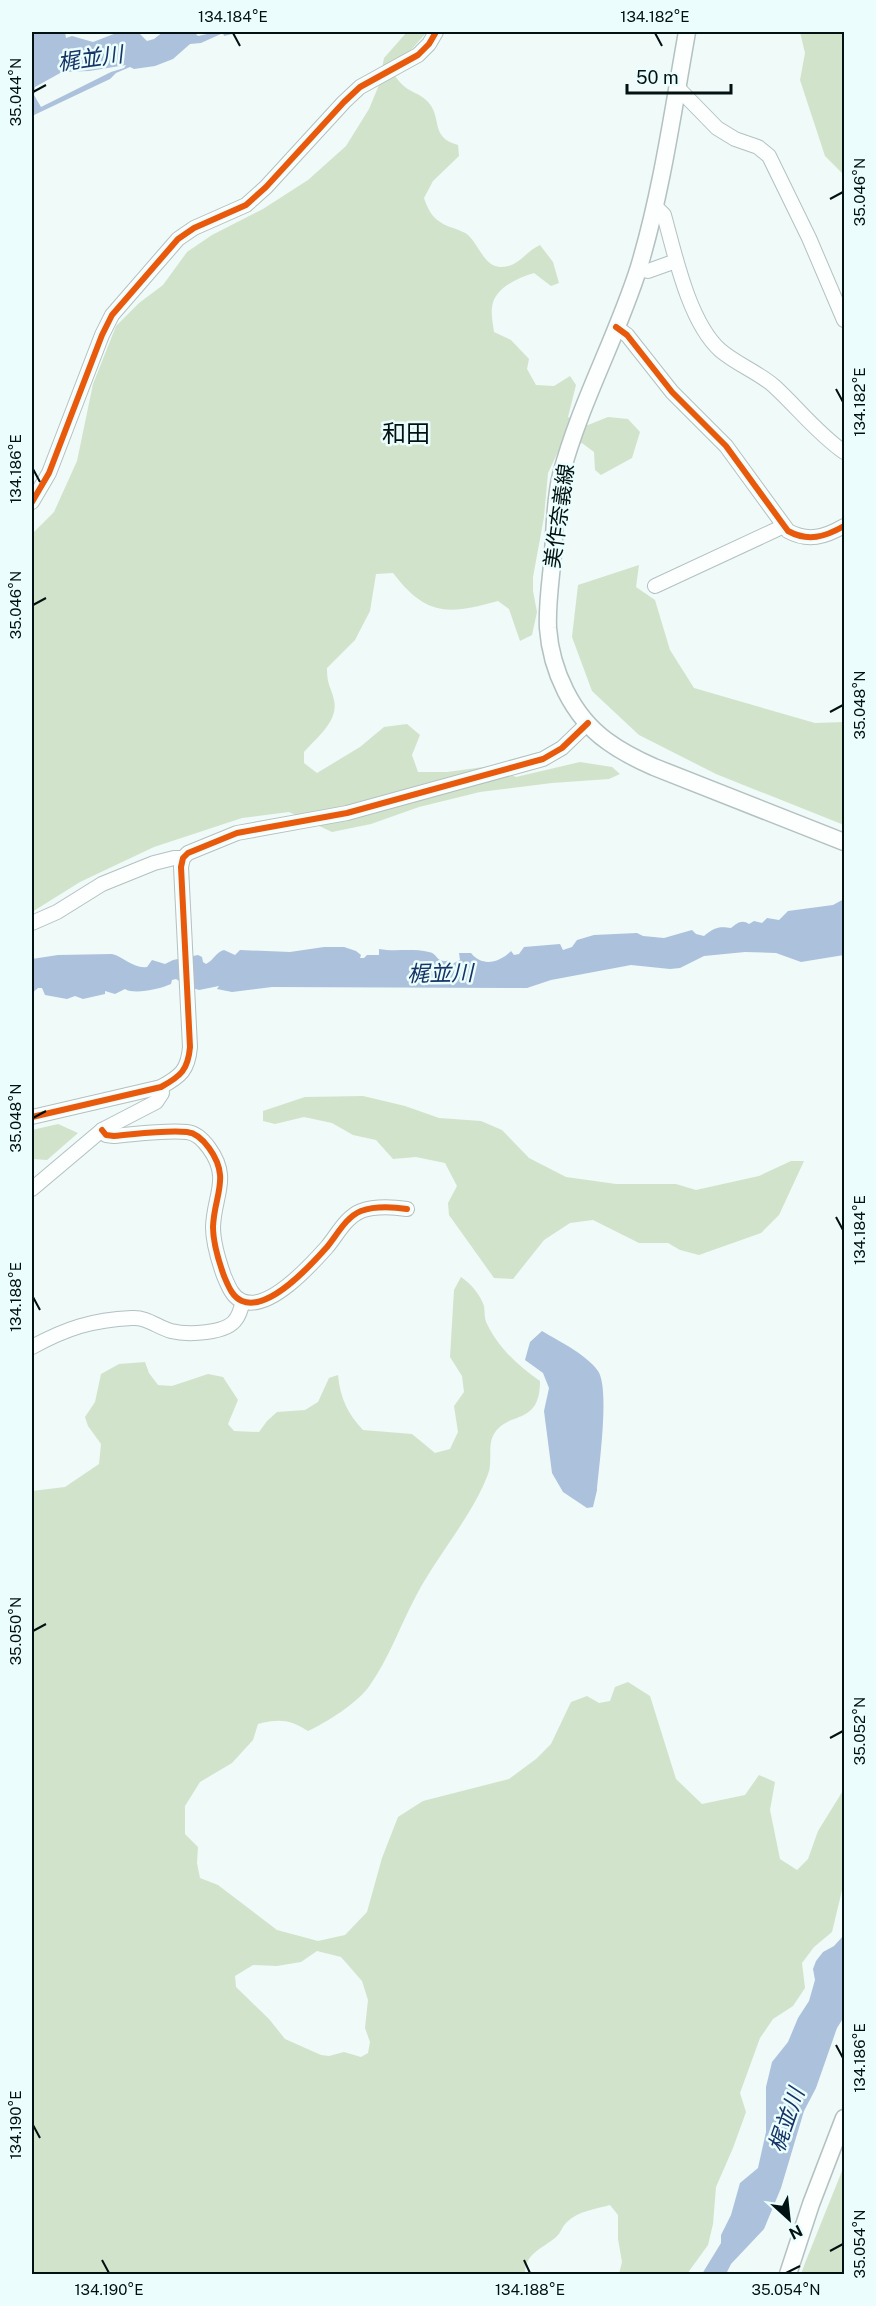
<svg xmlns="http://www.w3.org/2000/svg" width="876" height="2306" viewBox="0 0 876 2306" font-family="'Public Sans','Noto Sans JP',sans-serif">
<rect width="100%" height="100%" fill="#effaf9"/>
<g fill="#d1e3cb" fill-rule="evenodd">
<path d="M407,32H427L411,50L396,59L395,76C398,80 401,84 405,87C411,92 420,94 426,100C444,116 428,137 458,145L459,156L433,181L424,198C430,216 437,223 456,229C460,231 465,232 468,235C479,245 484,266 500,267C518,268 526,251 540,245L553,262L559,283L551,286L534,273C518,278 493,288 492,308C491,315 493,324 494,332L511,340L529,359L527,369L536,385L554,386L570,376L576,385L568,417L588,425L608,417L628,419L640,432L632,458L601,475L595,470L594,452L582,443L558,452L548,473L544,517L533,577V591L537,612L532,635L520,641L509,609L498,601C448,615 426,616 393,573L376,574L370,611L355,640L327,668C327,686 331,686 334,700C339,721 316,738 304,752V763L317,773L360,747L384,727L407,724L420,735L412,755L418,772H447L491,766L516,777L580,762L612,767L620,774L609,779L552,783L480,792L419,807L371,824L332,832L289,812L242,818L154,847L80,882L32,912V534L54,512L77,461L93,384L116,326L139,303L163,285L187,252L212,235L263,209L308,180L346,146L369,109L379,85L384,58Z"/>
<path d="M800,32H844V175L825,156L800,80L805,53Z"/>
<path d="M639,565L636,587L655,600L670,650L694,688L815,723L844,722V825L716,774L639,735L592,691L572,637L578,585Z"/>
<path d="M363,1096L405,1106L439,1118L481,1121L502,1130L529,1158L566,1177L616,1184H676L696,1190L759,1176L791,1161H804L779,1215L761,1233L699,1255L680,1250L668,1243H639L593,1220L570,1223L544,1240L513,1279L494,1278L449,1215L448,1203L457,1186L445,1163L416,1157L393,1159L376,1140L353,1135L332,1123L304,1117L275,1124L263,1121V1111L305,1097Z"/>
<path d="M58,1124L78,1133L47,1160L32,1159V1130Z"/>
<path d="M461,1277C471,1284 480,1294 484,1306C485,1312 484,1318 487,1324C498,1347 519,1367 540,1381C540,1427 508,1410 494,1434C487,1445 493,1462 488,1474C473,1515 436,1557 416,1596C400,1626 389,1658 370,1685C358,1703 327,1722 308,1731C289,1719 279,1719 258,1724L253,1740L232,1763L200,1782L185,1806V1834L198,1847L197,1863L200,1878L218,1885L277,1930L318,1941L345,1935L367,1912L382,1858L398,1817L423,1801L509,1779L536,1759L551,1744L571,1702L587,1696L599,1703L610,1701L615,1687L628,1682L650,1696L676,1779L702,1804L745,1795L759,1775L775,1782L770,1810L780,1859L797,1870L808,1859L818,1831L844,1789V1882L832,1932L814,1947L802,1963L805,1988L793,2006L773,2019L760,2038L740,2093L746,2112L733,2148L716,2187L713,2224L708,2245L687,2274H619L622,2262L618,2239V2215L610,2205C596,2209 578,2211 567,2222C562,2226 561,2233 556,2237C542,2249 525,2253 525,2274H32V1491L65,1487L99,1464L101,1444L88,1426L85,1417L95,1402L101,1374L119,1364L145,1362L149,1373L158,1385L172,1386L208,1374L223,1377L238,1400L228,1424L234,1431L259,1432L267,1421L277,1412L305,1410L318,1402L329,1378L338,1375C340,1398 348,1414 363,1430L412,1434L435,1453L450,1449L458,1432L454,1406L464,1392L462,1376L450,1357L454,1290ZM317,1951L341,1957L362,1981L368,2000L365,2028L370,2042L368,2053L361,2057L344,2052L329,2056L321,2055L285,2039L269,2019L236,1987L235,1976L253,1965L277,1966L301,1962Z"/>
<path d="M844,2166V2274H801L805,2263Z"/>
</g>
<g fill="#acc1dc" fill-rule="evenodd">
<path d="M32,32H65L66,38L72,36L93,42L119,32H138L147,41L154,39L163,32H197L196,34L198,36L216,32H234L232,34L224,36L223,33L201,43L190,44L173,59L155,66L134,69L130,67L116,73L110,79L32,116ZM126,65L124,68L111,72L41,107L34,95L35,87L62,72L89,71Z"/>
<path d="M844,899V955L801,962L776,953L745,952L704,956L680,968L670,969L631,965L551,980L527,988L272,987L232,992L217,989L219,986L199,990L189,987L176,979L172,980L171,984C160,989 134,995 125,989L115,994L105,991V994L83,999L75,996L67,999L45,995L42,988H38L32,993V959L58,955L112,954C124,957 134,969 147,967L152,960L165,964L173,960L198,955L202,957L203,962L206,964C214,960 216,952 224,950L235,955L240,950L290,952L324,947H344L356,951L361,955L360,958H364L367,955H379V949C394,952 412,948 429,952C439,954 435,964 450,960L452,964L460,960L459,953H471C482,967 499,963 511,951L514,955L519,954L524,947L560,944L563,950L572,947L577,940L594,935L637,933L643,936L664,938L692,930L696,934L704,936C714,928 718,926 731,928C737,923 742,919 749,924L754,921L762,923L767,918L779,920L788,911L833,905Z"/>
<path d="M542,1331C560,1342 586,1354 598,1371C610,1389 599,1466 597,1490L593,1507L587,1508L563,1492L552,1473L544,1411L549,1388L543,1373L525,1360L530,1342Z"/>
<path d="M844,1930V2017L837,2028L816,2088L804,2111L781,2188L764,2229L731,2264L726,2274H702L721,2243V2235L731,2215L740,2183L758,2168L766,2132V2087L772,2062L788,2042L798,2018L809,2001L815,1980L813,1969L816,1961L823,1952L834,1946L844,1935Z"/>
</g>
<g fill="none" stroke-linecap="round" stroke-linejoin="round">
<g stroke="#b3c1c0" stroke-width="16">
<g id="minor">
<path d="M677,87L717,128L735,139L758,147L769,156L809,238L844,320"/>
<path d="M655,206L664,215C675,255 689,322 720,350C736,364 758,372 774,386C798,408 817,433 844,452"/>
<path d="M638,269L648,271L676,261"/>
<path d="M616,327L627,335L672,392L726,446L788,531C808,542 825,537 844,526"/>
<path d="M32,502L49,473L102,335L112,315L178,239L194,228L246,205L266,187L344,102L360,87L418,55L429,44L436,32"/>
<path d="M655,586L784,526"/>
<path d="M32,923L57,912L102,884L154,863L174,858H183"/>
<path d="M32,1117L161,1087C181,1076 188,1070 190,1047L181,867L183,858L188,853L237,833L347,813L543,759L562,748L588,723"/>
<path d="M102,1130L106,1135L114,1136C138,1134 164,1130 187,1132C196,1133 204,1141 209,1148C231,1178 214,1195 213,1227C213,1242 219,1262 224,1276C228,1285 232,1297 242,1301C269,1312 311,1265 327,1247C337,1235 346,1217 361,1211C375,1206 393,1207 407,1209"/>
<path d="M32,1189L102,1130L156,1102L162,1093L161,1087"/>
<path d="M32,1347C67,1328 92,1320 132,1318C147,1317 157,1327 171,1331C187,1335 227,1334 236,1319C240,1314 241,1307 243,1302"/>
</g>
</g>
<g stroke="#b3c1c0" stroke-width="19">
<g id="major">
<path d="M687,32C673,110 662,190 639,267C617,337 580,403 561,475C554,502 555,536 552,565C550,585 547,607 548,628C551,670 572,716 607,741C622,752 638,760 654,767L844,842"/>
<path d="M788,2274L811,2204L844,2118"/>
</g>
</g>
<use href="#minor" stroke="#fdfefe" stroke-width="14"/>
<use href="#major" stroke="#fdfefe" stroke-width="16"/>
<g stroke="#ebfefd" stroke-width="10">
<g id="cycleway">
<path d="M616,327L627,335L672,392L726,446L788,531C808,542 825,537 844,526"/>
<path d="M32,502L49,473L102,335L112,315L178,239L194,228L246,205L266,187L344,102L360,87L418,55L429,44L436,32"/>
<path d="M32,1117L161,1087C181,1076 188,1070 190,1047L181,867L183,858L188,853L237,833L347,813L543,759L562,748L588,723"/>
<path d="M102,1130L106,1135L114,1136C138,1134 164,1130 187,1132C196,1133 204,1141 209,1148C231,1178 214,1195 213,1227C213,1242 219,1262 224,1276C228,1285 232,1297 242,1301C269,1312 311,1265 327,1247C337,1235 346,1217 361,1211C375,1206 393,1207 407,1209"/>
</g>
</g>
<use href="#cycleway" stroke="#e8590c" stroke-width="6"/>
</g>
<path fill="none" stroke="#021111" stroke-width="2" d="M233,33L240,46M655,33L662,46M33,92L46,85M830,199L843,192M836,389L843,402M33,469L40,482M33,605L46,598M830,712L843,705M33,1118L46,1111M836,1217L843,1230M33,1297L40,1310M33,1631L46,1624M830,1738L843,1731M836,2045L843,2058M33,2125L40,2138M830,2251L843,2244M102,2260L109,2273M524,2260L530,2273M786,2273L800,2266"/>
<g text-anchor="middle" dominant-baseline="central" stroke-width="5" stroke-linejoin="round" paint-order="stroke">
<g font-size="21" fill="#021111" stroke="#ebfefd">
<text transform="translate(559 516) rotate(-82)">美作奈義線</text>
</g>
<g font-size="22" font-style="italic" fill="#163466" stroke="#ebfefd">
<text transform="translate(90 58) rotate(-8)">梶並川</text>
<text transform="translate(440 973) rotate(-1)">梶並川</text>
<text transform="translate(786 2120) rotate(-71)">梶並川</text>
</g>
<g font-size="24" fill="#021111" stroke="#ebfefd">
<text x="406" y="433">和田</text>
</g>
</g>
<rect width="876" height="2306" fill="none" stroke="#ebfefd" stroke-width="66"/>
<g transform="translate(789 2219) rotate(153)" stroke="#ebfefd" stroke-width="4.5" paint-order="stroke">
<path d="M0-4.5L10 22L0 15L-10 22Z" fill="#021111"/>
<text y="-9" font-size="16" font-weight="bold" text-anchor="middle" fill="#021111">N</text>
</g>
<path d="M627 84v9h104v-9" fill="none" stroke="#021111" stroke-width="3"/>
<text x="636" y="84" font-size="18" fill="#021111" stroke="#ebfefd" stroke-width="4.5" paint-order="stroke">50 m</text>
<rect x="33" y="33" width="810" height="2240" fill="none" stroke="#021111" stroke-width="2"/>
<g font-size="15" text-anchor="middle" fill="#021111">
<text x="233" y="22">134.184°E</text>
<text x="655" y="22">134.182°E</text>
<text transform="translate(16 92) rotate(-90)" y="5">35.044°N</text>
<text transform="translate(860 192) rotate(-90)" y="5">35.046°N</text>
<text transform="translate(860 402) rotate(-90)" y="5">134.182°E</text>
<text transform="translate(16 469) rotate(-90)" y="5">134.186°E</text>
<text transform="translate(16 605) rotate(-90)" y="5">35.046°N</text>
<text transform="translate(860 705) rotate(-90)" y="5">35.048°N</text>
<text transform="translate(16 1118) rotate(-90)" y="5">35.048°N</text>
<text transform="translate(860 1230) rotate(-90)" y="5">134.184°E</text>
<text transform="translate(16 1297) rotate(-90)" y="5">134.188°E</text>
<text transform="translate(16 1631) rotate(-90)" y="5">35.050°N</text>
<text transform="translate(860 1731) rotate(-90)" y="5">35.052°N</text>
<text transform="translate(860 2058) rotate(-90)" y="5">134.186°E</text>
<text transform="translate(16 2125) rotate(-90)" y="5">134.190°E</text>
<text transform="translate(860 2244) rotate(-90)" y="5">35.054°N</text>
<text x="109" y="2295">134.190°E</text>
<text x="530" y="2295">134.188°E</text>
<text x="786" y="2295">35.054°N</text>
</g>
</svg>
